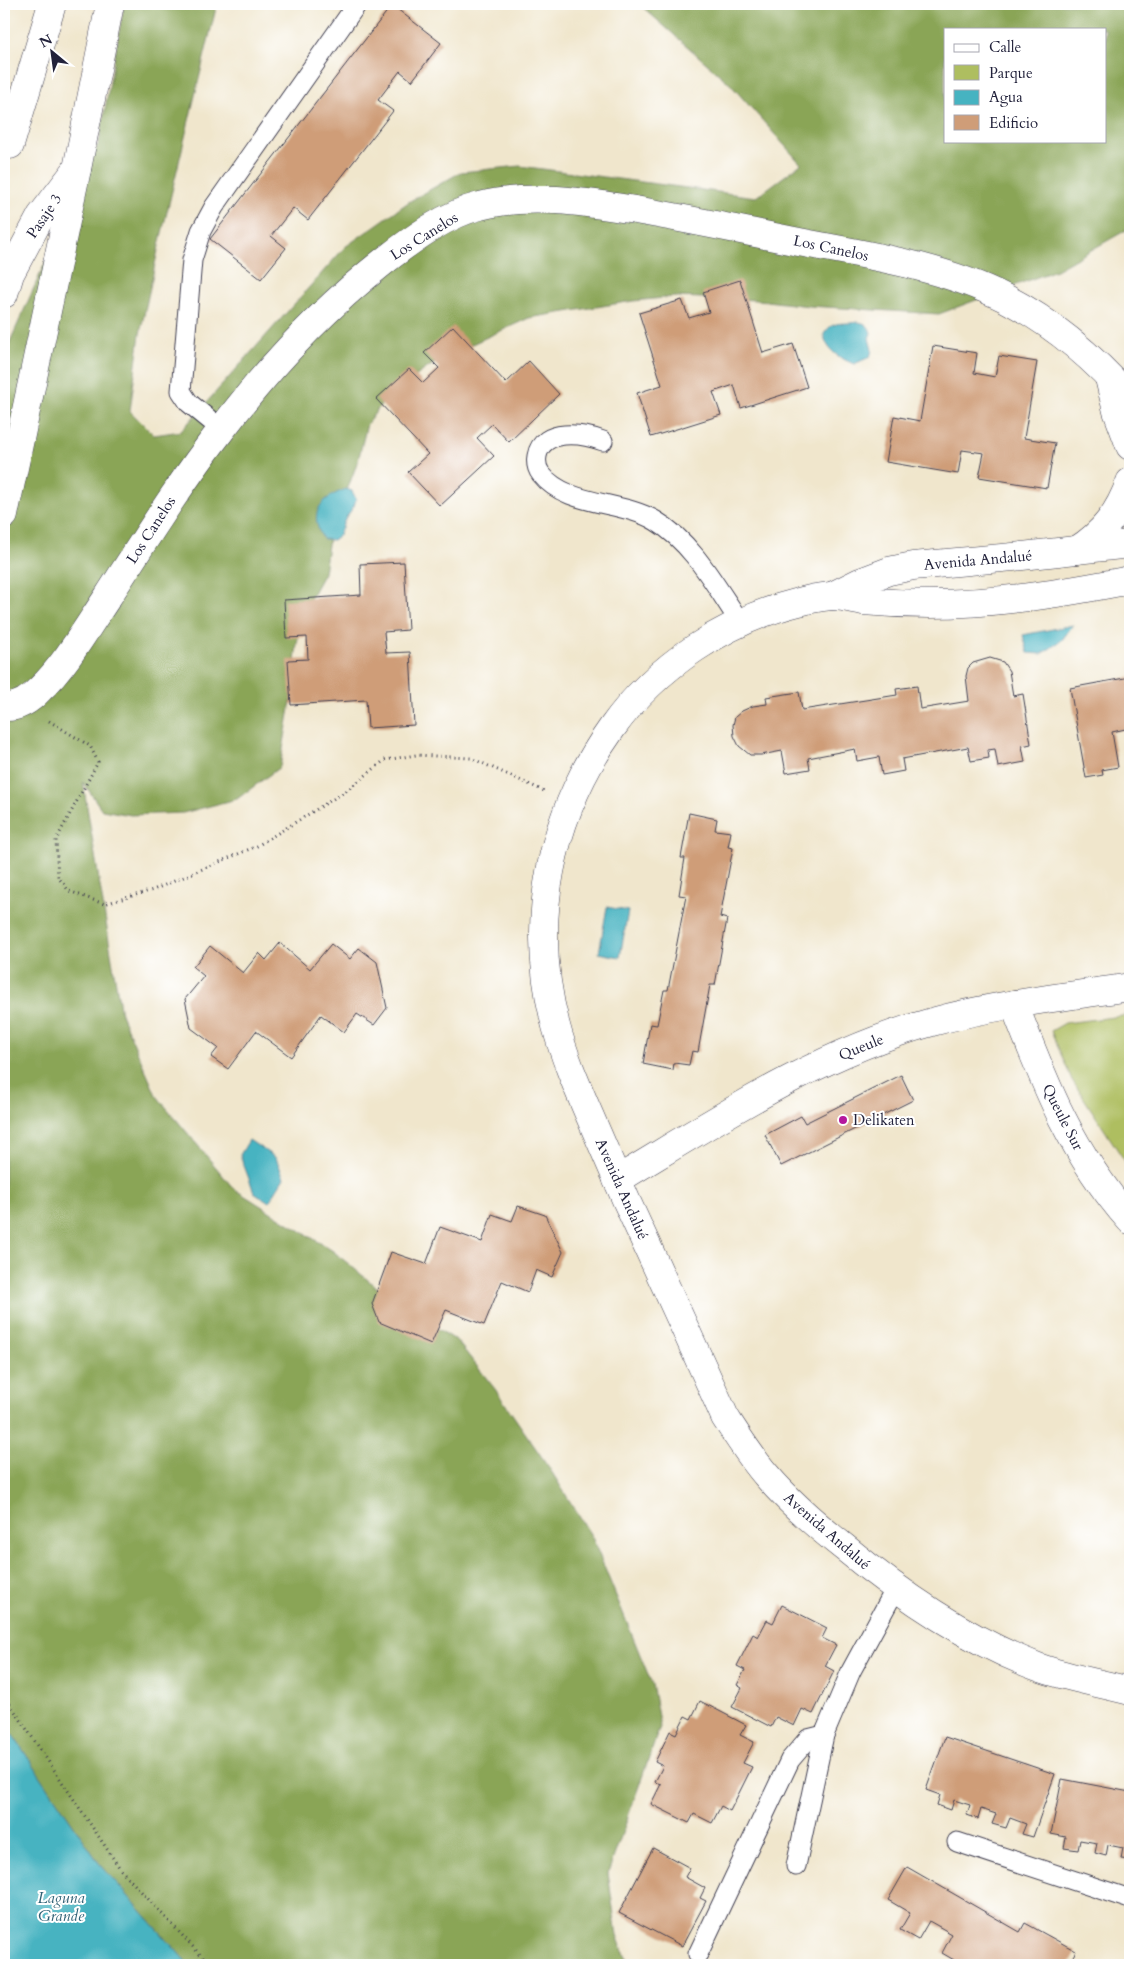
<svg xmlns="http://www.w3.org/2000/svg" width="1134" height="1969" viewBox="0 0 1134 1969" font-family="Cardo,serif">
<rect width="100%" height="100%" fill="#fff"/>
<filter id="ink" filterUnits="userSpaceOnUse"><feTurbulence type="fractalNoise" baseFrequency=".02" numOctaves="2"/><feDisplacementMap in="SourceGraphic" scale="10" xChannelSelector="R" yChannelSelector="G"/><feConvolveMatrix kernelMatrix="1 2 1 2 8 2 1 2 1" color-interpolation-filters="sRGB"/></filter>
<filter id="wash" filterUnits="userSpaceOnUse"><feTurbulence type="fractalNoise" baseFrequency=".0096" numOctaves="4" result="noise"/><feDisplacementMap in="SourceGraphic" scale="20" xChannelSelector="R" yChannelSelector="G"/><feGaussianBlur stdDeviation="1.12" result="paint"/><feColorMatrix in="noise" values="0 0 0 0 0 0 0 0 0 0 0 0 0 0 0 0 0 1.4 0 .05"/><feComposite in="paint" operator="in"/></filter>
<g filter="url(#wash)">
<rect width="100%" height="100%" fill="#f0e6cc"/>
<path fill="#aebe60" stroke="#68704e" d="M1130,1015V1169L1072,1080L1051,1031L1065,1023Z"/>
<path fill="#8aa556" stroke="#566448" fill-rule="evenodd" d="M124,4H217L160,241L140,334L130,411L154,435L181,431L345,247L410,201L461,172L520,166L756,197L801,164L730,84L639,4H1130V228L1056,270L939,314L809,306L758,300L674,297L633,301L529,318L459,350L430,366L386,398L367,424L358,461L329,538L324,573L303,611L297,644L290,708L280,767L237,799L183,813L131,815L102,810L83,782L121,1014L156,1095L234,1189L333,1251L391,1299L457,1341L495,1389L548,1466L592,1537L652,1684L660,1727L608,1873L617,1936L629,1965H189L99,1863L4,1722V355L99,142ZM945,29H1105V141H945Z"/>
<g fill="#46b3c1" stroke="#346a7e">
<path d="M858,322C866,323 869,326 871,333L869,338L872,350L870,357L854,364C840,358 826,351 824,334C833,319 844,325 858,322Z"/>
<path d="M346,489L352,491L356,499L354,506L345,519L339,535L333,540L323,539C308,512 320,499 346,489Z"/>
<path d="M1073,625L1062,640L1042,654L1028,653L1023,635Z"/>
<path d="M607,907L628,911L620,957L599,953Z"/>
<path d="M249,1140L276,1158L284,1178L269,1202L254,1192L240,1155Z"/>
<path d="M4,1722L99,1863L189,1965H4Z"/>
</g>
<g id="blocks">
<g fill="#cf9d78">
<path d="M392,5L441,43L412,81L400,71L378,100L393,111L308,220L293,208L271,236L286,248L261,279L210,239Z"/>
<path d="M740,280L763,353L793,344L807,387L741,408L734,385L713,392L721,415L651,437L637,393L662,385L639,313L682,300L689,318L709,312L703,292Z"/>
<path d="M453,326L506,383L529,361L559,394L509,442L492,424L477,438L494,456L440,506L408,472L428,454L376,399L409,369L423,383L439,368L424,353Z"/>
<path d="M933,346L977,353L974,373L995,377L999,356L1037,362L1024,438L1055,443L1047,488L979,477L984,453L962,450L958,474L886,462L894,416L920,421Z"/>
<path d="M404,562L408,630L384,632L386,653L410,652L414,725L368,728L366,700L291,705L288,660L308,659L307,637L286,638L284,600L361,595L360,564Z"/>
<path d="M990,658L1003,662L1009,671L1013,696L1023,694L1031,744L1022,746L1025,762L998,767L995,749L988,750L989,758L971,761L968,747L902,759L904,771L882,775L879,757L857,761L855,749L808,758L810,769L786,773L782,751L761,755H750L739,746L734,736L733,725L735,717L742,711L753,706L767,704L766,697L799,692L802,710L897,695L896,689L917,686L920,709L969,701L966,676L968,668L973,663Z"/>
<path d="M1130,677V728L1112,732L1118,767L1102,770L1103,775L1086,778L1070,688Z"/>
<path d="M689,813L717,819L715,830L731,832L728,847L733,848L720,917L727,919L715,985H710L698,1052L692,1051L689,1065L674,1063L673,1070L643,1064L650,1024L657,1025L664,990H668L686,896L679,895L685,858H681Z"/>
<path d="M280,943L310,969L331,944L350,959L359,948L377,962L387,1008L374,1025L357,1014L344,1032L321,1015L291,1057L256,1031L228,1069L211,1057L218,1048L191,1028L185,999L204,976L193,967L210,946L243,973L259,953L266,960Z"/>
<path d="M901,1075L913,1100L781,1166L765,1135L801,1116L805,1123Z"/>
<path d="M518,1206L545,1215L563,1252L552,1277L536,1270L528,1292L502,1281L484,1325L446,1310L431,1344L379,1322L372,1304L391,1252L426,1264L440,1227L482,1242L492,1214L512,1221Z"/>
<path d="M782,1605L827,1628L822,1638L836,1645L825,1666L834,1671L813,1714L802,1709L794,1726L776,1717L771,1727L732,1707L742,1688L737,1685L745,1670L737,1666L753,1634L758,1637L767,1620L773,1623Z"/>
<path d="M700,1701L746,1725L740,1735L754,1742L743,1763L752,1767L730,1811L721,1806L712,1823L694,1814L689,1823L651,1804L661,1784L655,1782L663,1766L655,1762L670,1731L676,1734L685,1716L691,1719Z"/>
<path d="M945,1737L1055,1774L1033,1837L1022,1834L1026,1824L1010,1818L1006,1828L992,1824L996,1814L981,1809L978,1819L967,1815L970,1805L954,1800L951,1810L937,1805L940,1795L926,1790Z"/>
<path d="M1062,1779L1130,1792V1860L1121,1859L1123,1848L1108,1845L1106,1856L1095,1853L1097,1843L1080,1840L1078,1850L1064,1848L1066,1837L1051,1834Z"/>
<path d="M653,1848L690,1868L685,1877L705,1888L700,1898L706,1901L682,1946L619,1913Z"/>
<path d="M907,1867L1020,1932L1025,1923L1076,1951L1068,1965H951L954,1960L942,1953L952,1934L929,1921L918,1940L900,1930L910,1913L888,1900Z"/>
</g>
</g>
</g>
<g filter="url(#ink)">
<use href="#blocks" fill-opacity="0" stroke="#413f51" stroke-width="1"/>
<g fill="none" stroke-linecap="round" stroke-linejoin="round">
<g stroke="#413f51" stroke-width="21">
<g id="lane">
<path d="M221,429L189,403L181,391L192,260L201,231L214,207L357,4"/>
<path d="M603,441C584,434 542,427 537,456C536,462 537,469 541,474C567,507 622,500 656,521C693,543 716,587 740,622"/>
<path d="M957,1842L1130,1899"/>
<path d="M796,1866L824,1735L851,1671L896,1588"/>
<path d="M698,1954L790,1760L808,1739L824,1735"/>
</g>
</g>
<g stroke="#413f51" stroke-width="29">
<g id="street">
<path d="M10,145L52,4"/>
<path d="M4,294L10,274L41,216L77,169"/>
<path d="M1014,1004C1045,1085 1072,1154 1130,1220"/>
<path d="M617,1180C717,1120 818,1053 932,1022C997,1004 1064,997 1130,987"/>
</g>
</g>
<g stroke="#413f51" stroke-width="29">
<g id="secondary">
<path d="M1109,378L1117,411L1130,446"/>
<path d="M4,515L77,169L110,4"/>
<path d="M1077,550C1104,533 1119,512 1130,482"/>
<path d="M1130,580C1064,593 996,604 929,604C907,604 885,603 863,601C853,599 842,596 831,596C821,597 809,599 799,602C726,620 656,666 612,728C550,815 528,922 556,1026C564,1056 576,1084 588,1112C601,1142 614,1172 627,1202C660,1274 693,1345 725,1417C738,1437 751,1458 767,1476C790,1503 817,1526 845,1548C903,1596 967,1640 1038,1667C1068,1678 1100,1683 1130,1691"/>
<path d="M832,596L860,582L889,571L913,566L1013,557L1130,544"/>
<path d="M4,707C19,708 30,700 40,689C64,667 88,626 107,598C144,541 180,483 222,429C269,367 322,310 383,262C411,240 446,214 480,206C530,193 585,202 635,210C688,219 741,230 794,241C865,255 940,265 1005,298C1053,323 1095,359 1130,399"/>
</g>
</g>
<g stroke="#413f51" stroke-width="3" stroke-dasharray="1 4" stroke-linecap="butt">
<path d="M49,721L90,746L98,762L56,840L58,877L69,891L104,904L153,890L257,846L346,791L385,760L416,755L471,758L544,791"/>
<path d="M4,1695L121,1870L210,1965"/>
</g>
<use href="#lane" stroke="#fff" stroke-width="19"/>
<use href="#street" stroke="#fff" stroke-width="28"/>
<use href="#secondary" stroke="#fff" stroke-width="28"/>
</g>
</g>
<circle fill="#b5179e" stroke="#fff" stroke-width="2" cx="843" cy="1120" r="5"/>
<g text-anchor="middle" dominant-baseline="central" stroke-width="4" stroke-linejoin="round" paint-order="stroke">
<g font-size="15" fill="#22223b" stroke="#fff">
<text transform="translate(44 216) rotate(-56)">Pasaje 3</text>
<text transform="translate(424 236) rotate(-32)">Los Canelos</text>
<text transform="translate(831 248) rotate(12)">Los Canelos</text>
<text transform="translate(151 530) rotate(-57)">Los Canelos</text>
<text transform="translate(978 560) rotate(-5)">Avenida Andalué</text>
<text transform="translate(861 1047) rotate(-22)">Queule</text>
<text transform="translate(1063 1117) rotate(63)">Queule Sur</text>
<text transform="translate(622 1189) rotate(66)">Avenida Andalué</text>
<text transform="translate(827 1531) rotate(41)">Avenida Andalué</text>
</g>
<g font-size="15" fill="#22223b" stroke="#fff" text-anchor="start">
<text x="853" y="1120">Delikaten</text>
</g>
<g font-size="16" font-style="italic" fill="#326377" stroke="#fff">
<text x="61" y="1898">Laguna<tspan x="61" dy="18">Grande</tspan></text>
</g>
</g>
<rect width="1134" height="1969" fill="none" stroke="#fff" stroke-width="20"/>
<rect x="944" y="28" width="162" height="115" fill="#ffffff" stroke="#a7a7b1"/>
<rect x="954" y="44" width="25" height="8" fill="#ffffff" stroke="#a7a7b1"/>
<text x="989" y="52" font-size="15" fill="#22223b">Calle</text>
<rect x="954" y="65" width="25" height="15" fill="#aebe60" stroke="#a7a7b1"/>
<text x="989" y="78" font-size="15" fill="#22223b">Parque</text>
<rect x="954" y="90" width="25" height="15" fill="#46b3c1" stroke="#a7a7b1"/>
<text x="989" y="102" font-size="15" fill="#22223b">Agua</text>
<rect x="954" y="115" width="25" height="15" fill="#cf9d78" stroke="#a7a7b1"/>
<text x="989" y="128" font-size="15" fill="#22223b">Edificio</text>
<g transform="translate(52 52) rotate(331)" stroke="#ffffff" stroke-width="4" paint-order="stroke">
<path d="M0-4L9 19L0 12L-9 19Z" fill="#22223b"/>
<text y="-8" font-size="14" font-weight="bold" text-anchor="middle" fill="#22223b">N</text>
</g>
</svg>
